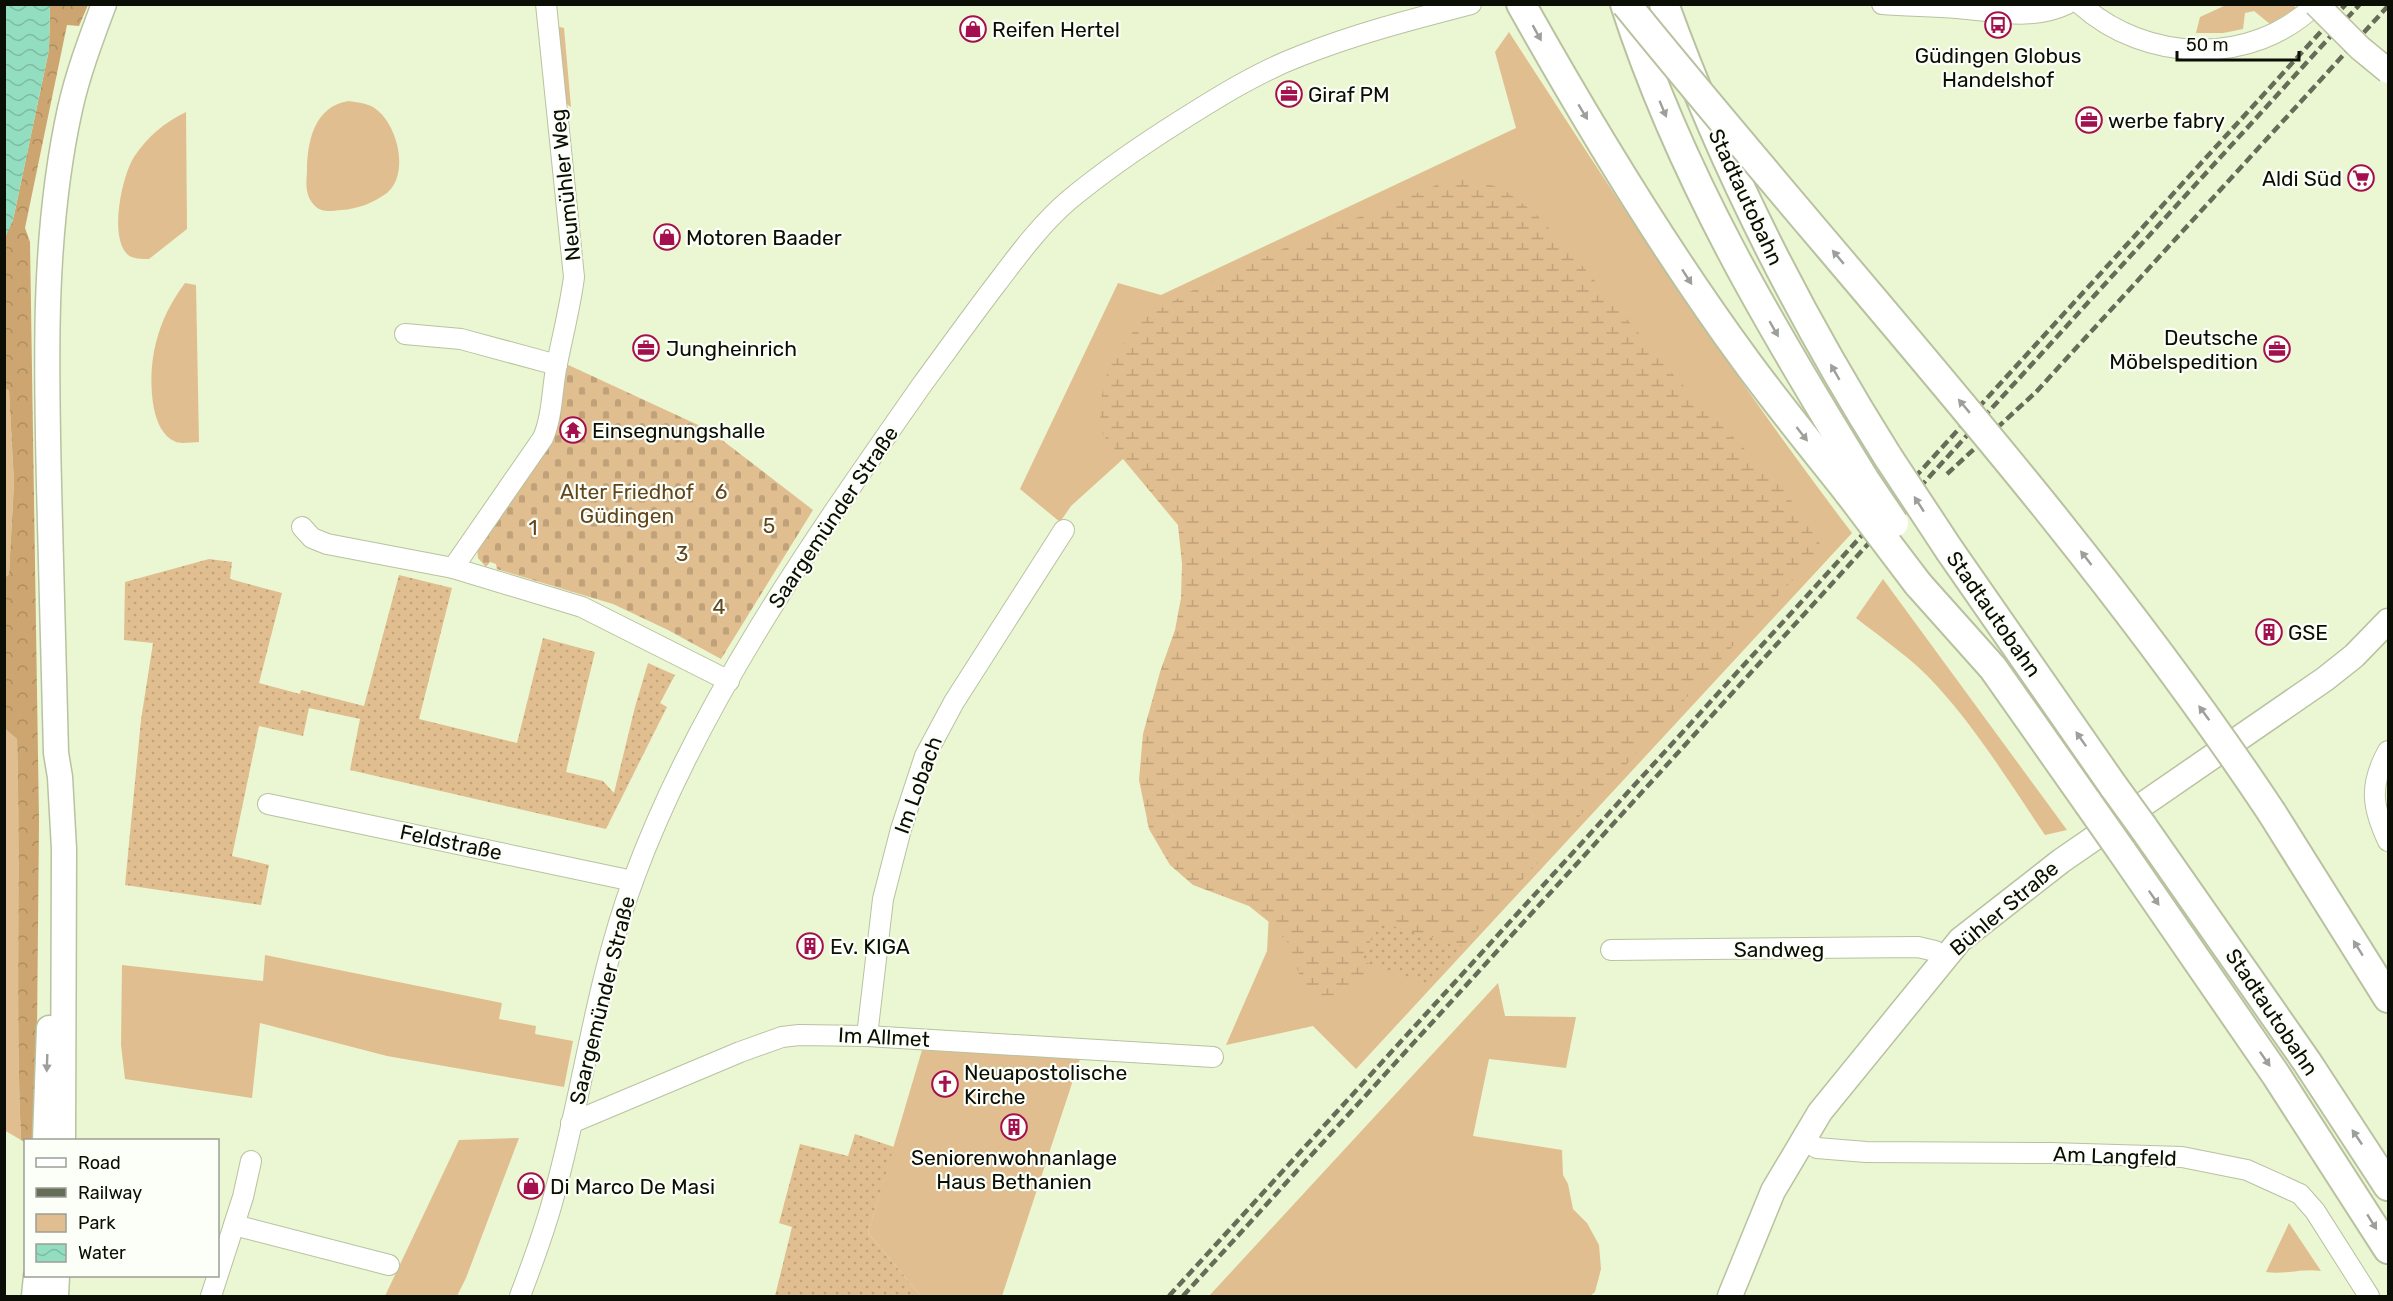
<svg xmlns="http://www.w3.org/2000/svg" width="2393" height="1301" viewBox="0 0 2393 1301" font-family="Rubik,sans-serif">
<defs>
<pattern id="forest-crowns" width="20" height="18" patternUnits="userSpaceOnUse" patternTransform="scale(1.5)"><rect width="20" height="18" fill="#cca570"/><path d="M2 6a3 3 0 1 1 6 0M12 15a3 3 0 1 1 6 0" fill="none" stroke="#ae8d5f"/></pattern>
<pattern id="wetland-marsh" width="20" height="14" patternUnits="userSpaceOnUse" patternTransform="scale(1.5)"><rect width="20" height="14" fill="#e1be8f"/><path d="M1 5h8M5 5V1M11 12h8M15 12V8" fill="none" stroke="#c0a27a"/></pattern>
<pattern id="cemetery-stones" width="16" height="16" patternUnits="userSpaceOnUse" patternTransform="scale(1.5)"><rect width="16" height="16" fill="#e1be8f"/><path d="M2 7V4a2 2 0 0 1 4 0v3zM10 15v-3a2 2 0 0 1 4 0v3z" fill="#c0a27a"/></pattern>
<pattern id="garden-dots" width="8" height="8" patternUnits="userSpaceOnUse" patternTransform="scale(1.5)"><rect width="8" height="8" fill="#e1be8f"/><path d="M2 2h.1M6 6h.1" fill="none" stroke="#c0a27a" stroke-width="1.8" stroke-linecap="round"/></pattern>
<pattern id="water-waves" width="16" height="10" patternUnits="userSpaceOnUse" patternTransform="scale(1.5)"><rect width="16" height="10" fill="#93ddc0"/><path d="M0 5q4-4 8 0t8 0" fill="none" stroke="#7dbca3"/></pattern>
</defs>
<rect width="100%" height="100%" fill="#ebf6d2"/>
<g fill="#e1be8f">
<path d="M2293,4L2296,8L2270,24L2254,11L2245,13L2243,29L2223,33H2196L2200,17L2226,5Z"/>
<path d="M555,26L564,28L571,107L562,101Z"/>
<path d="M1509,32C1619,202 1729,372 1852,533L1356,1069L1313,1026L1226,1045L1267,951L1276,784L1165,421L1071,506L1060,522L1020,489L1118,283L1161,295L1516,128L1495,52Z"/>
<path d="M349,101C355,102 364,103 371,106C397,119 411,174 387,193C373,203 358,209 341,210C332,211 322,213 315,206C305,196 306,184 307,172C307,142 314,106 349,101Z"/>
<path d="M186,112L187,229L149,259C142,259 132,259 127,254C109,236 122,176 134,157C147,137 165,122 186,112Z"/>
<path d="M185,283L196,285L199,442C192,442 182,444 176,442C162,436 157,422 154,409C146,363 157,320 185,283Z"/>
<path d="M5,389L9,390L14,483L9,574L5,579Z"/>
<path d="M1883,579L2067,830L2045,835C2011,785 1978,731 1937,686C1914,660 1883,639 1856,618Z"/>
<path d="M4,728L17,739C21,873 15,1006 21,1140L4,1130Z"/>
<path d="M265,955L502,1003L499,1019L536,1026L535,1034L573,1041L564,1087L387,1056L260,1023L252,1098L125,1079L121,1045L122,965L263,981Z"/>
<path d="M1498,983L1505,1016L1576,1017L1566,1068L1489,1059L1473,1136L1562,1150L1563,1175L1568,1184L1573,1209L1587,1223L1599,1245L1601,1269L1595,1292L1590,1296H1209Z"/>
<path d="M922,1050L1080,1059L1002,1296H921L868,1233Z"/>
<path d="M519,1138L466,1278L457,1296H385L459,1140Z"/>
<path d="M2289,1223L2321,1271C2302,1268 2284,1275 2266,1272Z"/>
</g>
<path fill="url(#forest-crowns)" d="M50,5H88L79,26L67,25L25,228L30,242L39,820L36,1140H26L25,1142L21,1140C15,1006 21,873 17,739L4,728V579L9,574L14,483L9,390L4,389V238L13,220L49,50Z"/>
<path fill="url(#wetland-marsh)" d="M1451,179L1482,182L1503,189L1535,213L1575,257L1676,378L1785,491L1822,547L1463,946L1378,922L1363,960L1381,967L1345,995L1318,996L1301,980L1289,944L1269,922L1249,906L1193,885L1170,865L1149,829L1139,780L1143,734L1160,672L1175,630L1181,598L1182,564L1178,525L1103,435L1099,408L1107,374L1119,348L1145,318L1185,294L1293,244Z"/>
<path fill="url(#cemetery-stones)" d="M564,363L709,430L813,510L721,659L668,630L613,604L503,571L497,569L496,564L490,562L486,567L478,558L477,548L551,436Z"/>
<g fill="url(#garden-dots)">
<path d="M209,559L232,562L230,579L282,593L259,683L300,694L301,690L364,706L399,575L452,588L419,719L517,743L543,638L595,652L566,772L603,781L614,793L635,707L648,663L675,675L660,703L667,707L606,829L350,770L360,719L309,708L303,736L259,726L232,856L269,865L261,905L125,885L141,720L153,643L124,640L125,582Z"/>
<path d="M1378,922L1463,946L1427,985L1362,961Z"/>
<path d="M855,1134L894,1147L868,1233L921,1296H775L792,1227L779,1223L800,1144L848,1156Z"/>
</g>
<path fill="url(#water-waves)" d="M5,4L50,5L49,50L13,220L5,238Z"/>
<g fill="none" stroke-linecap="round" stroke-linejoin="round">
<g stroke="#b8c2a0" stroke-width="22">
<g id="minor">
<path d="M1882,4C1907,6 1932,6 1957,8C1996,11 2031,21 2067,4"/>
<path d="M2080,4C2146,63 2252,67 2316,4"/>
<path d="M405,334L461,339L557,365"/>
<path d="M302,527L312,538L327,544L453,568L582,607L729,681"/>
<path d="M453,568L543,438C552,417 552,392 556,369C562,338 570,308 574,277L546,4"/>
<path d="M2388,751C2369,785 2372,807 2388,841"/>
<path d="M268,804L633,881"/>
<path d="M1611,950L1918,947L1935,951L1944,958"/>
<path d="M867,1036L883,899L901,829L925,756L954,702L1064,530"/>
<path d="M571,1123L740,1052L782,1037L799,1035L867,1036L1213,1057"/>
<path d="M1803,1139L1817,1148L1866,1152L2051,1153L2182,1157L2247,1170L2300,1194L2315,1211L2369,1296"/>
<path d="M234,1225L389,1265"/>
<path d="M211,1296L243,1197L251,1161"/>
<path d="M520,1296C533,1262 546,1227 555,1192C584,1087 596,980 634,878C699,702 814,539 921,386C946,352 971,317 997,283C1019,254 1041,224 1069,200C1104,171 1142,145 1180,121C1218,97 1258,72 1300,56C1355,34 1413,19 1471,4"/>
</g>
</g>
<g stroke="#b8c2a0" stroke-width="27">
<g id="major">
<path d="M45,1140L49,1028"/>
<path d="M63,1140L64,849L60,777L56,753C54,664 51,574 49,485C46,359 43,232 70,109C78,73 91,39 104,4"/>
<path d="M34,1296L36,1276"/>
<path d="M56,1296L57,1276"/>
<path d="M1730,1296L1773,1191L1820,1112L1960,940L2061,861L2325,679L2354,656L2388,621"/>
</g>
</g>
<g stroke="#b8c2a0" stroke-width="32">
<g id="highway">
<path d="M1521,4C1590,127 1663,248 1746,361C1779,406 1815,450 1849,493"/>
<path d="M1625,4C1680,175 1771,328 1865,480"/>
<path d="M1664,4C1722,164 1798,314 1888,457"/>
<path d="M1950,551L2114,787"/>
<path d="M1918,584L1993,668L2088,803"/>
<path d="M2272,813L2388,998"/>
<path d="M2143,827L2307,1062L2388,1186"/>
<path d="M2121,850L2276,1075L2388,1249"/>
</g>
</g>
<use href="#minor" stroke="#fff" stroke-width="20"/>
<use href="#major" stroke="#fff" stroke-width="24"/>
<use href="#highway" stroke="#fff" stroke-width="28"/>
<g stroke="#656c57" stroke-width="4.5" stroke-dasharray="9 4.5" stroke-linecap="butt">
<path d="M1947,474L2036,392L2388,6"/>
<path d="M1169,1296L2346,4"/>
<path d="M1183,1296L2360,4"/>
</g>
<g stroke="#b8c2a0" stroke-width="27" stroke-linecap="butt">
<path id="major-bridge" d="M2316,4L2360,48L2388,71"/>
</g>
<g stroke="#b8c2a0" stroke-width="32" stroke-linecap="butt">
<g id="highway-bridge">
<path d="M1626,4C1844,273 2081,525 2272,813"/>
<path d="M1888,457L1950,551"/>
<path d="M1865,480L1894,523"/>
<path d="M1849,493L1918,584"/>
<path d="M2114,787L2143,827"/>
<path d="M2088,803L2121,850"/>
</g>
</g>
<use href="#major-bridge" stroke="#fff" stroke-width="24"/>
<use href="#highway-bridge" stroke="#fff" stroke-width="28"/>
</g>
<defs><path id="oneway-solid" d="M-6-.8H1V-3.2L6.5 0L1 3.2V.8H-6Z" transform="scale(1.5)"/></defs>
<g fill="#9d9f9b">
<use href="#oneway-solid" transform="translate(1537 33) rotate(61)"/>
<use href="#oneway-solid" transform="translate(1663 109) rotate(67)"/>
<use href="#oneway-solid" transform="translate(1583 112) rotate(59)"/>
<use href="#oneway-solid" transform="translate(1838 257) rotate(-130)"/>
<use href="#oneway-solid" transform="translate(1687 277) rotate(57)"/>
<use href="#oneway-solid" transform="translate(1774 329) rotate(60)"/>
<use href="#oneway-solid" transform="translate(1835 372) rotate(-120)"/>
<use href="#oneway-solid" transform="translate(1964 406) rotate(-130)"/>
<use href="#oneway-solid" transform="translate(1802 434) rotate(52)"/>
<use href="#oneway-solid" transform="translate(1919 504) rotate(-123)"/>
<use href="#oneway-solid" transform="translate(2086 558) rotate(-128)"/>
<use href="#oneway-solid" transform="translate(2204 713) rotate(-126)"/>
<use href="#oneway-solid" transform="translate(2081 739) rotate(-125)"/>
<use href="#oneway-solid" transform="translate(2154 898) rotate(55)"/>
<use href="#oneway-solid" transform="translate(2358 948) rotate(-122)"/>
<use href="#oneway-solid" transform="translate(2265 1059) rotate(55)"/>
<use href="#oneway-solid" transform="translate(47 1063) rotate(92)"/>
<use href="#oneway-solid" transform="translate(2357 1137) rotate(-124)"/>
<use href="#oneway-solid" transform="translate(2372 1222) rotate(58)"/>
</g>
<defs>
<g id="bus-ring" transform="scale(1.35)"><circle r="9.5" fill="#fcfff7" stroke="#a4104f" stroke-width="1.5"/><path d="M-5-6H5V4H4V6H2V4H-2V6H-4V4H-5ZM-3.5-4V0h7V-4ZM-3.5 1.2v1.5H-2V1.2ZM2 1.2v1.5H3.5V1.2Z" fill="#a4104f"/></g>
<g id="shop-ring" transform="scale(1.35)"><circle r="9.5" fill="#fcfff7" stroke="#a4104f" stroke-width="1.5"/><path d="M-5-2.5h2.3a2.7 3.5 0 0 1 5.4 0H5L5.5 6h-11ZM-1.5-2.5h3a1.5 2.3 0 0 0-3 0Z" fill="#a4104f"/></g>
<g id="office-ring" transform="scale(1.35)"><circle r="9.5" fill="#fcfff7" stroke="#a4104f" stroke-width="1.5"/><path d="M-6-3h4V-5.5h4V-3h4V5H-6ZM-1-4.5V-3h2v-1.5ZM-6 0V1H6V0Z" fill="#a4104f"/></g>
<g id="supermarket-ring" transform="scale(1.35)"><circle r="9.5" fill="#fcfff7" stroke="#a4104f" stroke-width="1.5"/><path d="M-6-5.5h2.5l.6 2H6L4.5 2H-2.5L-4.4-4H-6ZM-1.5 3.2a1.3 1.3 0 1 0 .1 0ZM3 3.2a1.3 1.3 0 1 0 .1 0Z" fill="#a4104f"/></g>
<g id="temple-ring" transform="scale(1.35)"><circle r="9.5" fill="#fcfff7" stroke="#a4104f" stroke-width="1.5"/><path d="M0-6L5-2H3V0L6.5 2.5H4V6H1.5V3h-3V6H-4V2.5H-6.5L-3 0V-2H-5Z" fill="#a4104f"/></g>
<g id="building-ring" transform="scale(1.35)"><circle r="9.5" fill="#fcfff7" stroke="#a4104f" stroke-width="1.5"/><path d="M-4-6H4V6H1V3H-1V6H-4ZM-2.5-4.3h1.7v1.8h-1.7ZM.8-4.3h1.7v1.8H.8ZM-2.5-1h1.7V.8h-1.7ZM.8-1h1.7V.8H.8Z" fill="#a4104f"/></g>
<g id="church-ring" transform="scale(1.35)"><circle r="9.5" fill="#fcfff7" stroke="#a4104f" stroke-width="1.5"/><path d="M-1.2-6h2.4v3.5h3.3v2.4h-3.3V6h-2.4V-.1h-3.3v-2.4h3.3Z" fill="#a4104f"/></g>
</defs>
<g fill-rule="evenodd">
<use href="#bus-ring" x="1998" y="25"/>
<use href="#shop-ring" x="973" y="29"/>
<use href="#office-ring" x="1289" y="94"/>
<use href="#office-ring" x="2089" y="120"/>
<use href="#supermarket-ring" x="2361" y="178"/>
<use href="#shop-ring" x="667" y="237"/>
<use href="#office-ring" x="646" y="348"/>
<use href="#office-ring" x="2277" y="349"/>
<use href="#temple-ring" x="573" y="430"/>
<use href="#building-ring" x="2269" y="632"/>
<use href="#building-ring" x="810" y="946"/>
<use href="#church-ring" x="945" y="1084"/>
<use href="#building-ring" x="1014" y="1127"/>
<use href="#shop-ring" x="531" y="1186"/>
</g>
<g text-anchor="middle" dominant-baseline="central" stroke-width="4.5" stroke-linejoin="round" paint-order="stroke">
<g font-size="21" fill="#0b0e04" stroke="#fcfff7" text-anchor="start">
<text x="992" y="29">Reifen Hertel</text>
<text x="1998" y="55" text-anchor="middle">Güdingen Globus<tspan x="1998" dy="24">Handelshof</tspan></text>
<text x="1308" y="94">Giraf PM</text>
<text x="2108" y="120">werbe fabry</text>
<text x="2342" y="178" text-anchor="end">Aldi Süd</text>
<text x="686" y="237">Motoren Baader</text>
<text x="2258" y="337" text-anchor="end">Deutsche<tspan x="2258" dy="24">Möbelspedition</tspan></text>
<text x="666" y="348">Jungheinrich</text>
<text x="592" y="430">Einsegnungshalle</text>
<text x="2288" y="632">GSE</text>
<text x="830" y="946">Ev. KIGA</text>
<text x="964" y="1072">Neuapostolische<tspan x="964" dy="24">Kirche</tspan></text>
<text x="1014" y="1157" text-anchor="middle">Seniorenwohnanlage<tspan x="1014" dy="24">Haus Bethanien</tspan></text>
<text x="550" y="1186">Di Marco De Masi</text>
</g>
<g font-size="21" fill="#0b0e04" stroke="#fcfff7">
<text transform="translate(565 185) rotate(-96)">Neumühler Weg</text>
<text transform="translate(1746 197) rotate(65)">Stadtautobahn</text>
<text transform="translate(833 517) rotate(-56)">Saargemünder Straße</text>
<text transform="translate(1994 614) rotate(55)">Stadtautobahn</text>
<text transform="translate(918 785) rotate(-70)">Im Lobach</text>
<text transform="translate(451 842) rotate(12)">Feldstraße</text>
<text transform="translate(2004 908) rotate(-40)">Bühler Straße</text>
<text x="1779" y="949">Sandweg</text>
<text transform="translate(602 1000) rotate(-76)">Saargemünder Straße</text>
<text transform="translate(2272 1012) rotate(56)">Stadtautobahn</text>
<text transform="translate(884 1037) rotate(3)">Im Allmet</text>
<text transform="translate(2115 1156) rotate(2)">Am Langfeld</text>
</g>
<g font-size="21" fill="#61451c" stroke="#fcfff7">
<text x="627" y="491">Alter Friedhof<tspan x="627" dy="24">Güdingen</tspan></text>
<text x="721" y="491">6</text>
<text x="769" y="525">5</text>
<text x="533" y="527">1</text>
<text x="682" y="553">3</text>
<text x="719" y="606">4</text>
</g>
</g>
<rect width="2393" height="1301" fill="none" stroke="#0b0e04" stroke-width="12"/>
<rect x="24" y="1139" width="195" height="138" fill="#fcfff7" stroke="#9c9f96" stroke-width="1.5"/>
<rect x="36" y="1158" width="30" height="9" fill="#ffffff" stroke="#9c9f96" stroke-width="1.5"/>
<text x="78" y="1169" font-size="18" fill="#0b0e04">Road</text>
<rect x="36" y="1188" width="30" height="9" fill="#656c57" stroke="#9c9f96" stroke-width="1.5"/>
<text x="78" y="1199" font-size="18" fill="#0b0e04">Railway</text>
<rect x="36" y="1214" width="30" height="18" fill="#e1be8f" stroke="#9c9f96" stroke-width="1.5"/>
<text x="78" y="1229" font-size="18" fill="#0b0e04">Park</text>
<rect x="36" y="1244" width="30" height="18" fill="url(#water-waves)" stroke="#9c9f96" stroke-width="1.5"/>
<text x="78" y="1259" font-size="18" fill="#0b0e04">Water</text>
<path d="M2177 51v9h122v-9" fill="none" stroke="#0b0e04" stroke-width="3"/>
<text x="2186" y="51" font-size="18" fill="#0b0e04" stroke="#fcfff7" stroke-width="4.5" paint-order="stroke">50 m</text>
</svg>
